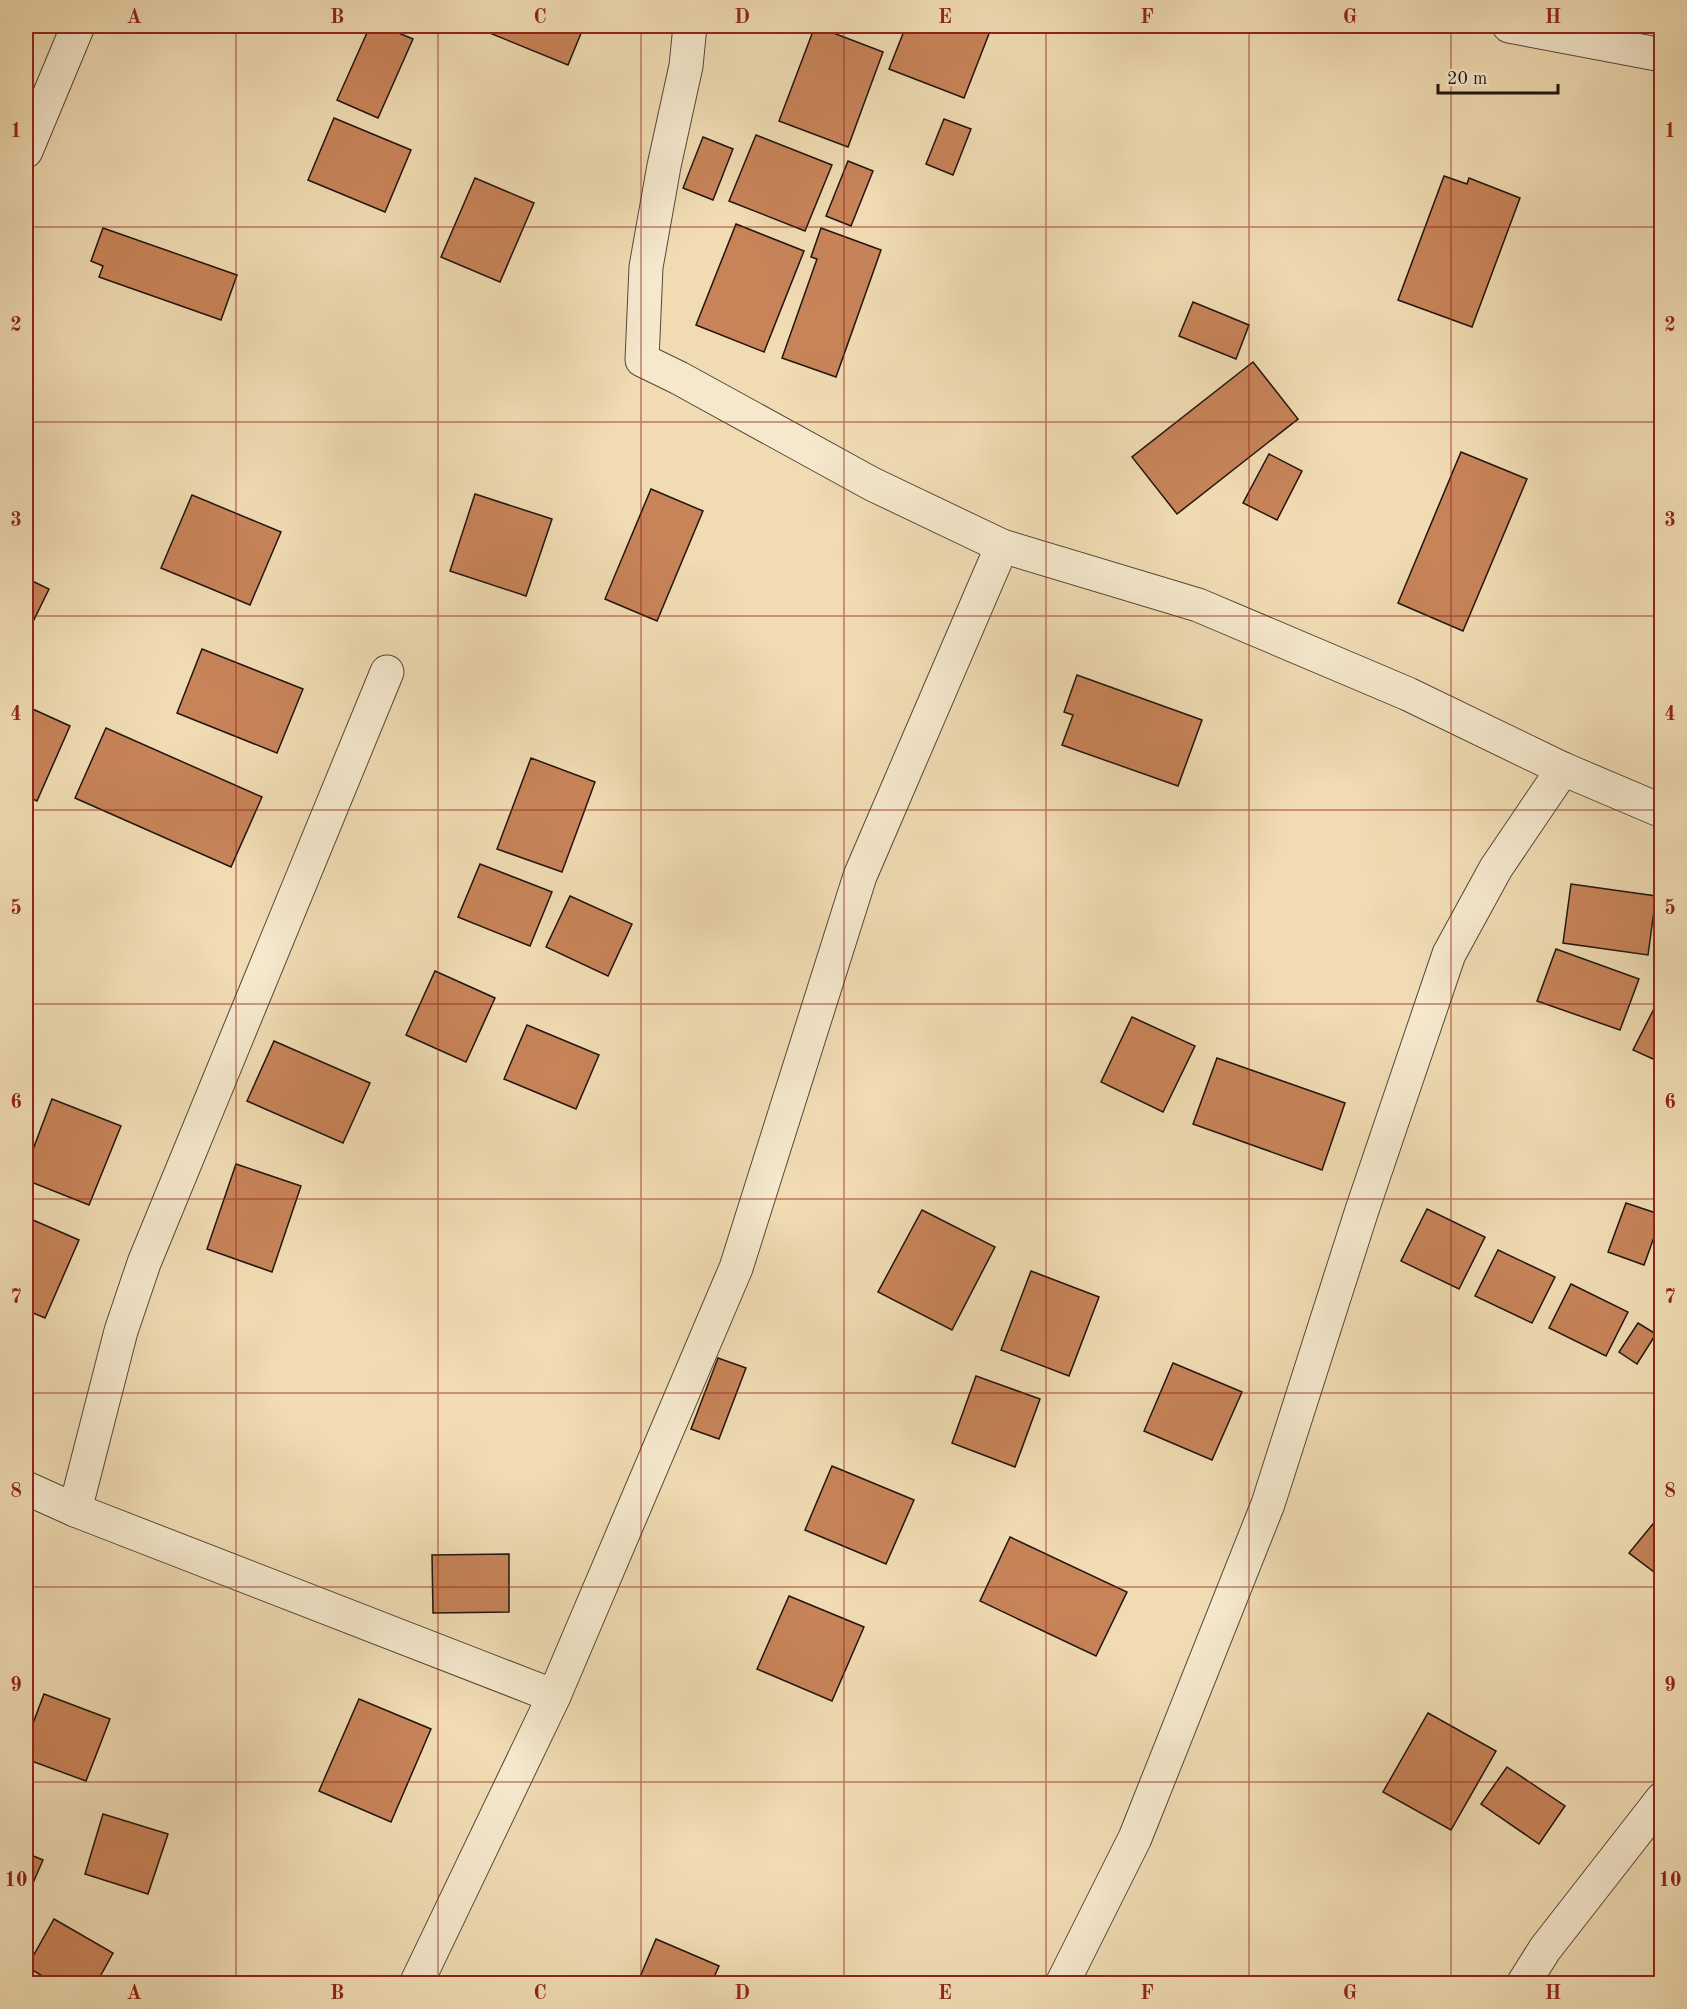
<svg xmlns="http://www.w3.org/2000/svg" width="1687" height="2009" viewBox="0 0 1687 2009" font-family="'Old Standard TT',serif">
<rect width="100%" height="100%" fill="#f0dbb2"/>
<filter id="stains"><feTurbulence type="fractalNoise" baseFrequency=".00333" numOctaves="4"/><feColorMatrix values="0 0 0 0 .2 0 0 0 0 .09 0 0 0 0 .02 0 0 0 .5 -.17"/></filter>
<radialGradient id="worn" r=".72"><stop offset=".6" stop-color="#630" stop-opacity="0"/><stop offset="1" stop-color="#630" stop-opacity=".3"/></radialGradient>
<g fill="#c88359" stroke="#21150f" stroke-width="1.5">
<path d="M370,26H382L413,39L378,118L337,100Z"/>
<path d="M481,26H584L568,65L480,29Z"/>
<path d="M815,26L883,52L848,147L779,121Z"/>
<path d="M906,26H992L964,98L889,69Z"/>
<path d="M334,118L411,150L385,212L308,180Z"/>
<path d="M944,119L971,129L953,175L926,164Z"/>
<path d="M756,135L832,165L805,231L729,201Z"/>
<path d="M703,137L733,149L713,200L683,188Z"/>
<path d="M848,161L873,171L851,226L826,216Z"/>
<path d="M1444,176L1467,184L1469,178L1520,198L1472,327L1398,300Z"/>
<path d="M475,178L534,203L500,282L441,257Z"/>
<path d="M736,224L804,251L764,352L696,325Z"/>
<path d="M103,228L237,275L221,320L99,277L103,266L91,261Z"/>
<path d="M821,228L881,250L836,377L782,358L817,259L811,257Z"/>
<path d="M1193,302L1249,325L1236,359L1179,336Z"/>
<path d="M1253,362L1298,419L1177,514L1132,457Z"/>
<path d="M1461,452L1527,479L1463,631L1398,603Z"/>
<path d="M1269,454L1302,471L1277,520L1243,503Z"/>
<path d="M651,489L703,511L657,621L605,599Z"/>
<path d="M475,494L552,519L526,596L450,571Z"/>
<path d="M192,495L281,532L250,605L161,568Z"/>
<path d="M26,578L49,589L26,636Z"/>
<path d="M202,649L303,689L277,753L177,713Z"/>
<path d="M1077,675L1202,720L1178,786L1062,745L1073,715L1064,712Z"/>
<path d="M26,706L70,726L37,801L26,796Z"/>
<path d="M106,728L262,797L231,867L75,798Z"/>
<path d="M531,758L595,782L562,872L497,849Z"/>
<path d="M480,864L552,892L530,946L458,917Z"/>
<path d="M1571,884L1656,896L1648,955L1563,943Z"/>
<path d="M570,896L632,924L608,976L546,947Z"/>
<path d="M1556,949L1639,979L1620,1030L1537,1001Z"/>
<path d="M435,971L495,998L466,1062L406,1035Z"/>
<path d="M1662,993V1063L1633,1050Z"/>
<path d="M1132,1017L1195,1046L1163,1112L1101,1082Z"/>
<path d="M527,1025L599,1055L576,1109L504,1079Z"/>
<path d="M274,1041L370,1083L343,1143L247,1101Z"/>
<path d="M1217,1058L1345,1103L1322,1170L1193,1124Z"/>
<path d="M52,1099L121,1126L89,1205L26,1180V1168Z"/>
<path d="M236,1164L301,1186L272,1272L207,1249Z"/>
<path d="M1626,1203L1662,1215L1644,1265L1608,1252Z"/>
<path d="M1427,1209L1485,1237L1459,1289L1401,1261Z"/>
<path d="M922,1210L995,1247L952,1330L878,1292Z"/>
<path d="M26,1217L79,1240L45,1318L26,1310Z"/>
<path d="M1498,1250L1555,1277L1532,1323L1475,1296Z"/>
<path d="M1031,1271L1099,1297L1069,1376L1001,1350Z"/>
<path d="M1571,1284L1628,1312L1606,1356L1549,1328Z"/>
<path d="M1638,1323L1656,1334L1637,1364L1619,1352Z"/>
<path d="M718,1358L746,1368L719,1439L691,1429Z"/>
<path d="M1173,1363L1242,1392L1212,1460L1144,1431Z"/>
<path d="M976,1376L1040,1399L1015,1467L952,1443Z"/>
<path d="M832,1466L914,1500L886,1564L805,1530Z"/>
<path d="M1662,1513V1578L1629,1553Z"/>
<path d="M1010,1537L1127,1592L1096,1656L980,1601Z"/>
<path d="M509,1554V1612L433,1613L432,1555Z"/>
<path d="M789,1596L864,1627L832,1701L757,1669Z"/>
<path d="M44,1694L110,1719L86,1781L26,1759V1742Z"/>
<path d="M359,1699L431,1729L391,1822L319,1791Z"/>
<path d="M1428,1713L1496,1751L1451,1830L1383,1792Z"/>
<path d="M1507,1767L1565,1806L1539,1844L1481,1804Z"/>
<path d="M103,1814L168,1834L148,1894L85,1874Z"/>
<path d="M26,1853L43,1860L26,1899Z"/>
<path d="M54,1919L113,1953L96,1984H56L27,1967Z"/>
<path d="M656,1939L719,1966L711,1984H637Z"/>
</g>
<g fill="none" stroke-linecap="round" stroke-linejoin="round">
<g stroke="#554638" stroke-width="35">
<g id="minor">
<path d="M690,26L686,66L664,166L646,267L642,360L679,378L872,484L1002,546L1198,605L1408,694L1563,769L1662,811"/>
<path d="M1509,26L1662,55"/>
<path d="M26,151L78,26"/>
<path d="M26,1488L75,1510L554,1696"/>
<path d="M75,1510L121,1331L144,1263L387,672"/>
<path d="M416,1984L554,1696L736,1268L860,876L1002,546"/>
<path d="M1062,1984L1135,1838L1268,1504L1362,1210L1449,954L1496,868L1563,769"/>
<path d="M1523,1984L1545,1949L1662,1799"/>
</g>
</g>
<use href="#minor" stroke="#f5e8cd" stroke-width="33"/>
</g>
<path fill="none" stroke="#8f2418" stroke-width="1.5" stroke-opacity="0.55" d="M236,26V1984M438,26V1984M641,26V1984M844,26V1984M1046,26V1984M1249,26V1984M1451,26V1984M26,227H1662M26,422H1662M26,616H1662M26,810H1662M26,1004H1662M26,1199H1662M26,1393H1662M26,1587H1662M26,1782H1662"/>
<rect width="1687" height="2009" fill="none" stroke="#f0dbb2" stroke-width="66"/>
<path d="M1438 84v9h120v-9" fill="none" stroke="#21150f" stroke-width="3"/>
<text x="1447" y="84" font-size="18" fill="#21150f" stroke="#f5e8cd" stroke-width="4.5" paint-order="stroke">20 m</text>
<rect x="33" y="33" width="1621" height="1943" fill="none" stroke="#8f2418" stroke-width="2"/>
<g font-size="20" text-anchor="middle" font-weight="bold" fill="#8f2418">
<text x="134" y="23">A</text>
<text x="337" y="23">B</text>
<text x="540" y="23">C</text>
<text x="742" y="23">D</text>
<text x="945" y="23">E</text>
<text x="1147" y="23">F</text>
<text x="1350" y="23">G</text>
<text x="1553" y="23">H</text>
<text x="16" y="137">1</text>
<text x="1670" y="137">1</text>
<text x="16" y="331">2</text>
<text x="1670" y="331">2</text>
<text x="16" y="526">3</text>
<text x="1670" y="526">3</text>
<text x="16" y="720">4</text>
<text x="1670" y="720">4</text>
<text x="16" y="914">5</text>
<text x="1670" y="914">5</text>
<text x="16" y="1108">6</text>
<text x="1670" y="1108">6</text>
<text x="16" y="1303">7</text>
<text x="1670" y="1303">7</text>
<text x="16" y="1497">8</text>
<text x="1670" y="1497">8</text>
<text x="16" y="1691">9</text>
<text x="1670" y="1691">9</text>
<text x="16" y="1886">10</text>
<text x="1670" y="1886">10</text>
<text x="134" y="1999">A</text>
<text x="337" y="1999">B</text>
<text x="540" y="1999">C</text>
<text x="742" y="1999">D</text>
<text x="945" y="1999">E</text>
<text x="1147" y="1999">F</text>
<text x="1350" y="1999">G</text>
<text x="1553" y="1999">H</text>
</g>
<rect width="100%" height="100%" filter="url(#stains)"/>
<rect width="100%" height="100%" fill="url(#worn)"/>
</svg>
